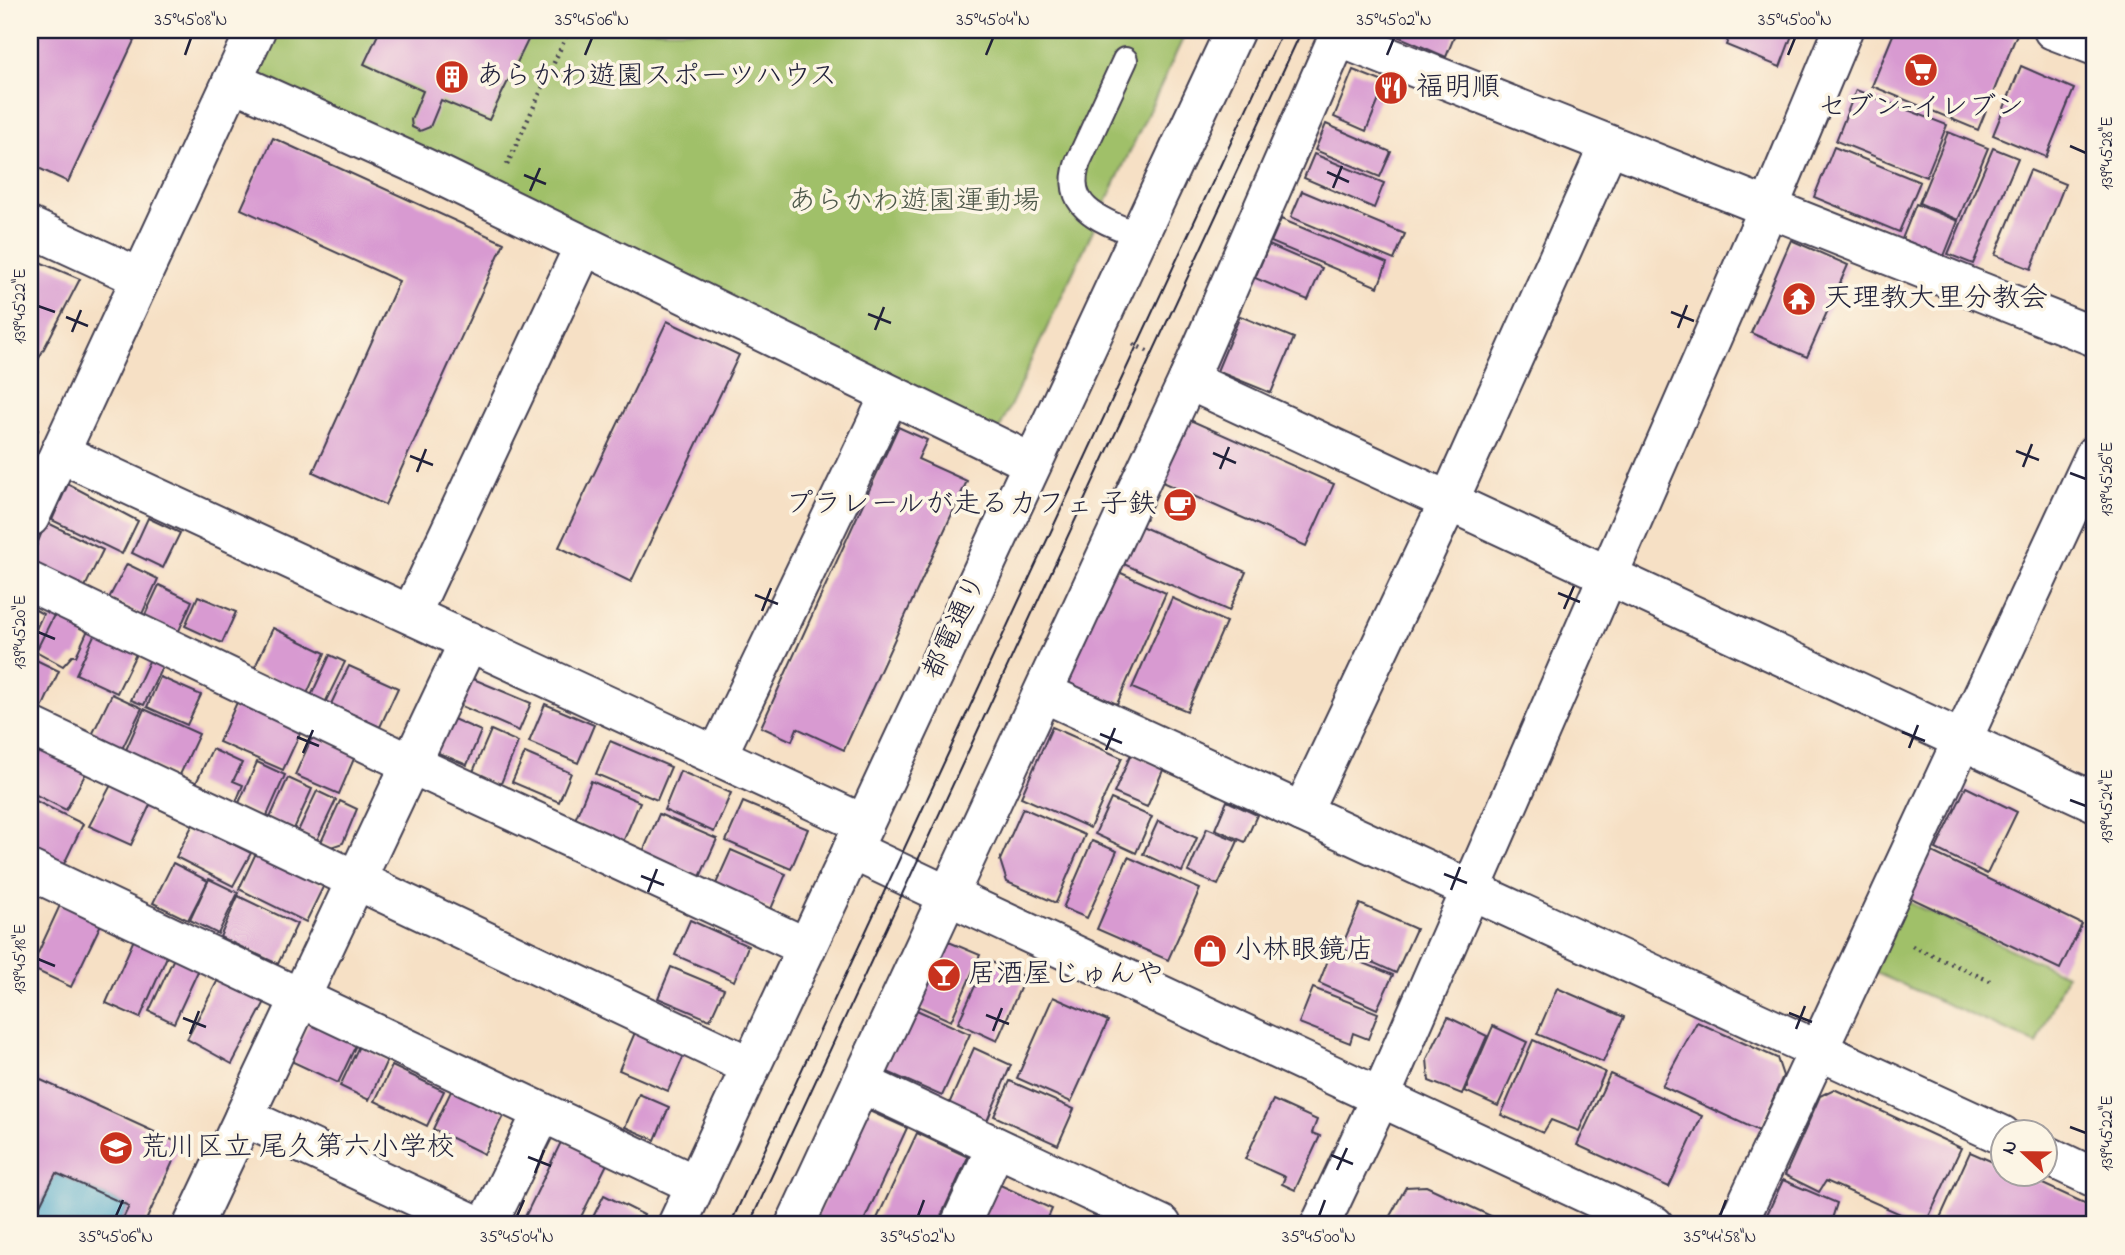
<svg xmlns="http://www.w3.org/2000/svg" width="2125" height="1255" viewBox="0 0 2125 1255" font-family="'Indie Flower','Klee One',sans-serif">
<rect width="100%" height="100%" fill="#fcf5e5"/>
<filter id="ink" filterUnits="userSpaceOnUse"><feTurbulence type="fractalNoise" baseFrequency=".0143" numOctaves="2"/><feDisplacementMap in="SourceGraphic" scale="14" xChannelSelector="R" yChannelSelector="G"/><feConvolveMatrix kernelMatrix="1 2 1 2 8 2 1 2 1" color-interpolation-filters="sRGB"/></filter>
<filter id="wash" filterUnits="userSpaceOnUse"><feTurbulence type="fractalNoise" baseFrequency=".00686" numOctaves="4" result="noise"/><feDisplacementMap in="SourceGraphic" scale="28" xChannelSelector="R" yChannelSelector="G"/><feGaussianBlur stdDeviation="1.57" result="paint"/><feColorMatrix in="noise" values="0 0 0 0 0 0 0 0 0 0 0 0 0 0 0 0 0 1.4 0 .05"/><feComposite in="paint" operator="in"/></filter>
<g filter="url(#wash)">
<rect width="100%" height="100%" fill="#f6e0c5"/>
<g fill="#a0c069" stroke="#617152" stroke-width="2">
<path d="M274,30H1187L997,434L254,72Z"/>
<path d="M1906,901L2066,975L2037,1044L1874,972Z"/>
</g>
<path fill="#4da8cb" stroke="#386583" stroke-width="2" d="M56,1173L129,1206L120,1225H31Z"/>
<g id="blocks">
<g fill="#d89ad1">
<path d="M30,30H139L68,182L30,164Z"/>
<path d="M380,30H533L489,120L441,100L430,127L420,131L412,127L411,120L423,91L364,64Z"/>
<path d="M1392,30H1457L1446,57L1395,35Z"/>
<path d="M1732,30H1794L1780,67L1726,45Z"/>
<path d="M1895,30H2006L2017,34L1978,130L1872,86Z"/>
<path d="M2021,66L2074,89L2046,157L1993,135Z"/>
<path d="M1353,70L1386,83L1366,131L1334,117Z"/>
<path d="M1856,90L1947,125L1926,177L1836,141Z"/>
<path d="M1326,124L1391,152L1380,177L1315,150Z"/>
<path d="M1948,132L1988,148L1958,220L1919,203Z"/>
<path d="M273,138L504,243L385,505L313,472L399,281L241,209Z"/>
<path d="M1834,147L1920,182L1899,232L1814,197Z"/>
<path d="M1993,148L2018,158L1973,264L1948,254Z"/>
<path d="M1314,154L1384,183L1374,208L1304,178Z"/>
<path d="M2030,170L2065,184L2031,269L1995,255Z"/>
<path d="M1302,191L1405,234L1394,260L1291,217Z"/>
<path d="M1916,204L1958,221L1944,256L1902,239Z"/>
<path d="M1281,219L1387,263L1378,287L1271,242Z"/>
<path d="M1791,240L1848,265L1807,357L1751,333Z"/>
<path d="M1269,245L1322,268L1308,300L1255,278Z"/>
<path d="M30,258L80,279L36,364L30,361Z"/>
<path d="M1240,316L1294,338L1271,393L1217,371Z"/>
<path d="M667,321L739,355L631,582L559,547Z"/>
<path d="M1181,416L1334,484L1306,546L1153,478Z"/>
<path d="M30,425L38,430L30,446Z"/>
<path d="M898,427L927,440L918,459L967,481L844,750L797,728L792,741L761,727Z"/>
<path d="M68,484L138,521L122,554L52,520Z"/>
<path d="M148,518L180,533L163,568L132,553Z"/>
<path d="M46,522L103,550L85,587L30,561Z"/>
<path d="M1134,523L1246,572L1229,611L1117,561Z"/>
<path d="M127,564L158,579L142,614L109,598Z"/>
<path d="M1112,569L1166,593L1117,704L1062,680Z"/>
<path d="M159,585L192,601L178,633L144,617Z"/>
<path d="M198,596L236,612L222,643L185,626Z"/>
<path d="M1172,598L1226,622L1187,711L1132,688Z"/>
<path d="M30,607L43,614L30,642Z"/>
<path d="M55,613L88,630L76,656H72L63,666L36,651Z"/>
<path d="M273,628L325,653L307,694L254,669Z"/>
<path d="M95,633L137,652L117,693L76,674Z"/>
<path d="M330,655L345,662L324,705L310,698Z"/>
<path d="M30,657L59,671L42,708L30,703Z"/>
<path d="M150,659L163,665L144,705L131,700Z"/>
<path d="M349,666L398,688L380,727L331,704Z"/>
<path d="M160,677L201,695L187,725L147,707Z"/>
<path d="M471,678L531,703L519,731L459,705Z"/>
<path d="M112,694L142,708L122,749L92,735Z"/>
<path d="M238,700L302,729L283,770L219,742Z"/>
<path d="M545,704L594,725L578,763L529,742Z"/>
<path d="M144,709L199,734L179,777L125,752Z"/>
<path d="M451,718L481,731L467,765L436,752Z"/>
<path d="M1052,727L1122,758L1090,828L1021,797Z"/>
<path d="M491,730L518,742L500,786L472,774Z"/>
<path d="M313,735L356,754L339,794L295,775Z"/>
<path d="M610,741L671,767L657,800L596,774Z"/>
<path d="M40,749L86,773L66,810L30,792V768Z"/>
<path d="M212,749L242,763L233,781L243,785L236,802L196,783Z"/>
<path d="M525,753L571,773L559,802L512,782Z"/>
<path d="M1131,754L1164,768L1147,807L1114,793Z"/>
<path d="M257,762L285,775L266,818L238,805Z"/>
<path d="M680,771L731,793L714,832L664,810Z"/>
<path d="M288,778L312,789L294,829L270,818Z"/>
<path d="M591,781L640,802L623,842L574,822Z"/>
<path d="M112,783L151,803L131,845L89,826Z"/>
<path d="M1966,787L2017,812L1987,874L1936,849Z"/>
<path d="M317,791L336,800L317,840L298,831Z"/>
<path d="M30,798L83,824L63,866L30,850Z"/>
<path d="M1111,799L1152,817L1136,853L1095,834Z"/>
<path d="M340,801L357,809L343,843L331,847L321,842Z"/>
<path d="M1227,801L1257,815L1245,842L1215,829Z"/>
<path d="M743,802L808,829L791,869L726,841Z"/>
<path d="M1023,808L1085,835L1056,903L1007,882L1000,860Z"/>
<path d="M659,814L717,839L700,877L643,852Z"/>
<path d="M1158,821L1197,838L1182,872L1143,854Z"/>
<path d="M193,824L251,853L233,886L176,857Z"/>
<path d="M1207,828L1238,841L1218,885L1188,872Z"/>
<path d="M1092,841L1117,851L1087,918L1063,908Z"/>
<path d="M731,850L786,874L771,909L715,886Z"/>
<path d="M1930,851L2082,924L2060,969L1909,897Z"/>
<path d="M256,853L324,885L306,922L239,889Z"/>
<path d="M1128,857L1200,889L1168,960L1097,929Z"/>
<path d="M173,863L208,881L188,920L153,903Z"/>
<path d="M209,879L238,893L218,934L190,920Z"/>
<path d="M238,896L297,924L278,964L220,937Z"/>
<path d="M61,903L102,922L71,987L31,968Z"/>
<path d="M1360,904L1416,929L1396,973L1341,948Z"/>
<path d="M690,920L748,946L734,981L675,955Z"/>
<path d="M135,937L169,952L140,1018L106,1003Z"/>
<path d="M944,940L980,955L951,1021L916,1005Z"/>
<path d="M1332,950L1393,975L1377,1009L1319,983Z"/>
<path d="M174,958L199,969L174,1023L149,1011Z"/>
<path d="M987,960L1025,977L997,1041L958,1023Z"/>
<path d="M671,967L724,989L710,1020L658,998Z"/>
<path d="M221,974L267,998L232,1064L187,1039Z"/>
<path d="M1313,988L1378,1013L1368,1039L1353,1033L1350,1043L1299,1023Z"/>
<path d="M1557,988L1624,1017L1603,1062L1537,1034Z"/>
<path d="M1053,997L1108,1021L1071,1102L1017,1078Z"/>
<path d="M910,1007L970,1034L942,1096L883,1070Z"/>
<path d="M1448,1017L1487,1036L1462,1094L1429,1081L1427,1059Z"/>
<path d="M1697,1022L1777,1058L1783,1076L1759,1131L1662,1086Z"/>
<path d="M309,1023L356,1045L338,1083L291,1061Z"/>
<path d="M1493,1026L1527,1042L1498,1106L1465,1091Z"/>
<path d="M636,1030L686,1051L668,1091L619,1070Z"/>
<path d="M1533,1040L1605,1072L1579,1131L1551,1120L1543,1133L1501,1115Z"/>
<path d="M359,1046L387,1060L369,1100L340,1086Z"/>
<path d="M974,1048L1011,1065L987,1121L949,1104Z"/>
<path d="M392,1066L444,1091L427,1126L375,1101Z"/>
<path d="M1610,1074L1702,1116L1669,1187L1577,1145Z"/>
<path d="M30,1075L181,1144L144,1225H120L129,1206L56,1173L30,1225Z"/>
<path d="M1010,1081L1074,1109L1058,1145L994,1116Z"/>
<path d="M453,1087L505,1112L484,1154L433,1129Z"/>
<path d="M1834,1089L1961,1148L1925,1225L1826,1181L1819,1192L1785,1175L1820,1096Z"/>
<path d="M639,1094L669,1107L655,1140L625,1127Z"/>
<path d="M1273,1100L1317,1120L1312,1133L1320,1136L1295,1190L1282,1184L1285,1177L1245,1159Z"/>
<path d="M867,1110L907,1128L862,1225H813Z"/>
<path d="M917,1133L968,1157L937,1225H874Z"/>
<path d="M562,1140L608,1162L577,1225H521Z"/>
<path d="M1970,1152L2002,1166V1174H2021L2095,1208V1225H1957L1940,1218Z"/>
<path d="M1783,1180L1837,1203L1830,1225H1766L1764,1221Z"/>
<path d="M998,1184L1052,1209L1045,1225H980Z"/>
<path d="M1426,1186L1510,1225H1385L1406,1187Z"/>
<path d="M604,1195L644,1215L639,1225H589Z"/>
<path d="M1886,1216L1907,1225H1882Z"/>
</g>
</g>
</g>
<g filter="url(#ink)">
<use href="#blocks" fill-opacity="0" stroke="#423e50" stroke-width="2"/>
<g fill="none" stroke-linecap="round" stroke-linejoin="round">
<g stroke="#423e50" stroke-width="28">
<path id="service" d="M1125,60L1078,162C1062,209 1103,221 1139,235"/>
</g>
<g stroke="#423e50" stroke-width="42">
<g id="minor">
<path d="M1338,37L2095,337"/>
<path d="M232,81L425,168L1032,463"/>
<path d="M30,227L141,278"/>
<path d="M1188,380L2095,802"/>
<path d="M60,453L864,824"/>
<path d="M30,582L411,764L806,947"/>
<path d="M411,614L584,246"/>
<path d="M1044,693L2002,1135"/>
<path d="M30,726L750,1066"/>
<path d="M717,756L890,395"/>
<path d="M1302,812L1449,501L1609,145"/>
<path d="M852,850L949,896"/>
<path d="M30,870L696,1185"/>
<path d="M861,1083L1162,1225"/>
<path d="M244,1117L477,1225"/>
<path d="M2044,1154L2095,1178"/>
<path d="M193,1225L469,641"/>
<path d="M487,1225L542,1113"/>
<path d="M795,1225L1188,380L1341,30"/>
<path d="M960,1225L996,1147"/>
<path d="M1737,1225L2095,454"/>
</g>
</g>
<g stroke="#423e50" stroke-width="42">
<g id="tertiary">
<path d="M2053,30L2095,46"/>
<path d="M30,517L256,30"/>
<path d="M949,896L1654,1225"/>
<path d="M677,1225L1235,30"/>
<path d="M1320,1225L1380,1098L1769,207L1843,30"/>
</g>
</g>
<g stroke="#423e50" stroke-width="4.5" stroke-dasharray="2 5" stroke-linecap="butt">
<path d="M507,165L569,30"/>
<path d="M1133,344L1157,356"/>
<path d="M1912,946L1990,981"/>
</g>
<use href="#service" stroke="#fff" stroke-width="24"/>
<use href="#minor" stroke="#fff" stroke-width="38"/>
<use href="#tertiary" stroke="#fff" stroke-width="38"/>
<g stroke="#22223b" stroke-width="2">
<path d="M730,1225L1283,30"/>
<path d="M749,1225L1302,30"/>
</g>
</g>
</g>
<path fill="none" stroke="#22223b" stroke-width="2.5" d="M185,55L191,38M585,55L592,38M986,55L993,38M1387,55L1394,38M1788,55L1795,38M2070,146L2086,153M1327,172L1349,182M524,175L546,184M1333,188L1342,166M530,191L540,168M38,306L55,312M1671,312L1694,321M868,314L891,323M66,317L88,326M1678,328L1687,305M875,330L884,307M72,332L81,310M2016,451L2039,460M1213,453L1236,463M410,456L433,465M2023,467L2032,444M1220,469L1229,447M417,472L426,449M2070,473L2086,479M1558,593L1580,602M755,595L778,604M1564,609L1574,586M762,611L771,588M38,632L55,639M1902,732L1925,741M1100,734L1122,743M297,737L319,746M1909,748L1918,725M1106,750L1115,728M303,753L313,730M2070,800L2086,806M1444,874L1467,883M641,876L664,885M1451,890L1460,867M648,892L657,869M38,959L55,966M1789,1013L1812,1022M986,1015L1009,1024M183,1018L206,1027M1796,1029L1805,1006M993,1031L1002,1008M190,1034L199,1011M2070,1127L2086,1133M1331,1155L1353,1164M528,1157L551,1166M1337,1170L1347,1148M535,1173L544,1150M116,1216L123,1200M517,1216L524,1200M918,1216L924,1200M1319,1216L1325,1200M1720,1216L1726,1200"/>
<defs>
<g id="supermarket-disc" transform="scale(1.75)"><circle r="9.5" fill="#c8321e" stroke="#fcf5e5"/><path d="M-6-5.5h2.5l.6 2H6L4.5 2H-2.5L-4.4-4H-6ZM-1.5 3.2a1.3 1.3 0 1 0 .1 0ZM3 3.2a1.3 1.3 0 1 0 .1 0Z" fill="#fff"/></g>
<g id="building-disc" transform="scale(1.75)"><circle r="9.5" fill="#c8321e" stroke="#fcf5e5"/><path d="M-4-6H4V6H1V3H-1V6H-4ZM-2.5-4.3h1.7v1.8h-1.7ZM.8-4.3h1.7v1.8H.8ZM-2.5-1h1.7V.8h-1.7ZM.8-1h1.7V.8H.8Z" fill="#fff"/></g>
<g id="restaurant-disc" transform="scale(1.75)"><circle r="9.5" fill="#c8321e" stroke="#fcf5e5"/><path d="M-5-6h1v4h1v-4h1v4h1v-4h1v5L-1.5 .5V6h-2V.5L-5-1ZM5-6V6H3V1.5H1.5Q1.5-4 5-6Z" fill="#fff"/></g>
<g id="temple-disc" transform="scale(1.75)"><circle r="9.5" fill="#c8321e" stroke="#fcf5e5"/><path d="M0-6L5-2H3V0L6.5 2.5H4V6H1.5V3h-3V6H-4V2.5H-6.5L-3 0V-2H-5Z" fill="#fff"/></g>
<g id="cafe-disc" transform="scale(1.75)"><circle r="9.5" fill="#c8321e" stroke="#fcf5e5"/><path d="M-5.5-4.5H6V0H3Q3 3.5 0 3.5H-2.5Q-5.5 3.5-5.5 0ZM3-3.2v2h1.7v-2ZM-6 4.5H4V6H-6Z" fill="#fff"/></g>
<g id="shop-disc" transform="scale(1.75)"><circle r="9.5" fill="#c8321e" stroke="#fcf5e5"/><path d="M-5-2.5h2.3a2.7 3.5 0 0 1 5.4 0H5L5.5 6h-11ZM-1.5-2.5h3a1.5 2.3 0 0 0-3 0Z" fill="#fff"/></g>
<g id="bar-disc" transform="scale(1.75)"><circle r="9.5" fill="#c8321e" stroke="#fcf5e5"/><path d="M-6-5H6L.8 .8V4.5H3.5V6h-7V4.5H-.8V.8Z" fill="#fff"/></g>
<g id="school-disc" transform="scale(1.75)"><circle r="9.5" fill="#c8321e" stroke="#fcf5e5"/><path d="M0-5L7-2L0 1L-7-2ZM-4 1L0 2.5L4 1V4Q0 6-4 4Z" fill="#fff"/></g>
</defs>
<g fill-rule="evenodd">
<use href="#supermarket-disc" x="1921" y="70"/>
<use href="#building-disc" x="452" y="77"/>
<use href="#restaurant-disc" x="1391" y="88"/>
<use href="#temple-disc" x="1799" y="299"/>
<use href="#cafe-disc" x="1180" y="505"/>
<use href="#shop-disc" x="1210" y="951"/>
<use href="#bar-disc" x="944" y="975"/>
<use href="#school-disc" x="116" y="1148"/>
</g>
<g text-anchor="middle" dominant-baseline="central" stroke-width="7" stroke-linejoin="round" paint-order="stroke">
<g font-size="28" fill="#22223b" stroke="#fcf5e5" text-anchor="start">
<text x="476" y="77">あらかわ遊園スポーツハウス</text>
<text x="1416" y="88">福明順</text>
<text x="1921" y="108" text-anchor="middle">セブン-イレブン</text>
<text x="1824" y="299">天理教大里分教会</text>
<text x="1156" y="505" text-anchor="end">プラレールが走るカフェ 子鉄</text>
<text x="1234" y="951">小林眼鏡店</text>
<text x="968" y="975">居酒屋じゅんや</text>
<text x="140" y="1148">荒川区立 尾久第六小学校</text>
</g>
<g font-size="28" fill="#4e594b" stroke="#fcf5e5">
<text x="914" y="202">あらかわ遊園運動場</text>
</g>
<g font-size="28" fill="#22223b" stroke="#fcf5e5">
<text transform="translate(956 627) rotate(-65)">都電通り</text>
</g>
</g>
<rect width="2125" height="1255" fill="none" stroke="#fcf5e5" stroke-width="77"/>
<g transform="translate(2024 1153) rotate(292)"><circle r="33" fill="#fcf5e5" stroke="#a5a1a1" stroke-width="2"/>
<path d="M0-5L12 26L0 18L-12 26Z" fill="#c8321e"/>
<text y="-10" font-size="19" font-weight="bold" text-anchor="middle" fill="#22223b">N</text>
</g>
<rect x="38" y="38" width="2048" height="1178" fill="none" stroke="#22223b" stroke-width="2.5"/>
<g font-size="18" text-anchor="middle" fill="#22223b">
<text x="191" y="25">35°45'08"N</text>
<text x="592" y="25">35°45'06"N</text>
<text x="993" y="25">35°45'04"N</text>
<text x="1394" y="25">35°45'02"N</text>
<text x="1795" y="25">35°45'00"N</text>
<text transform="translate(2106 153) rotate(-90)" y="6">139°45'28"E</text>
<text transform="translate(19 306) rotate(-90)" y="6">139°45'22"E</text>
<text transform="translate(2106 479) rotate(-90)" y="6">139°45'26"E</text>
<text transform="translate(19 632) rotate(-90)" y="6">139°45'20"E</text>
<text transform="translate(2106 806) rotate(-90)" y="6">139°45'24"E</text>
<text transform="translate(19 959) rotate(-90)" y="6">139°45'18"E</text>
<text transform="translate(2106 1133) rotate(-90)" y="6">139°45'22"E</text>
<text x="116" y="1242">35°45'06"N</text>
<text x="517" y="1242">35°45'04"N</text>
<text x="918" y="1242">35°45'02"N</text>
<text x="1319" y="1242">35°45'00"N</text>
<text x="1720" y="1242">35°44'58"N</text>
</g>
</svg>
